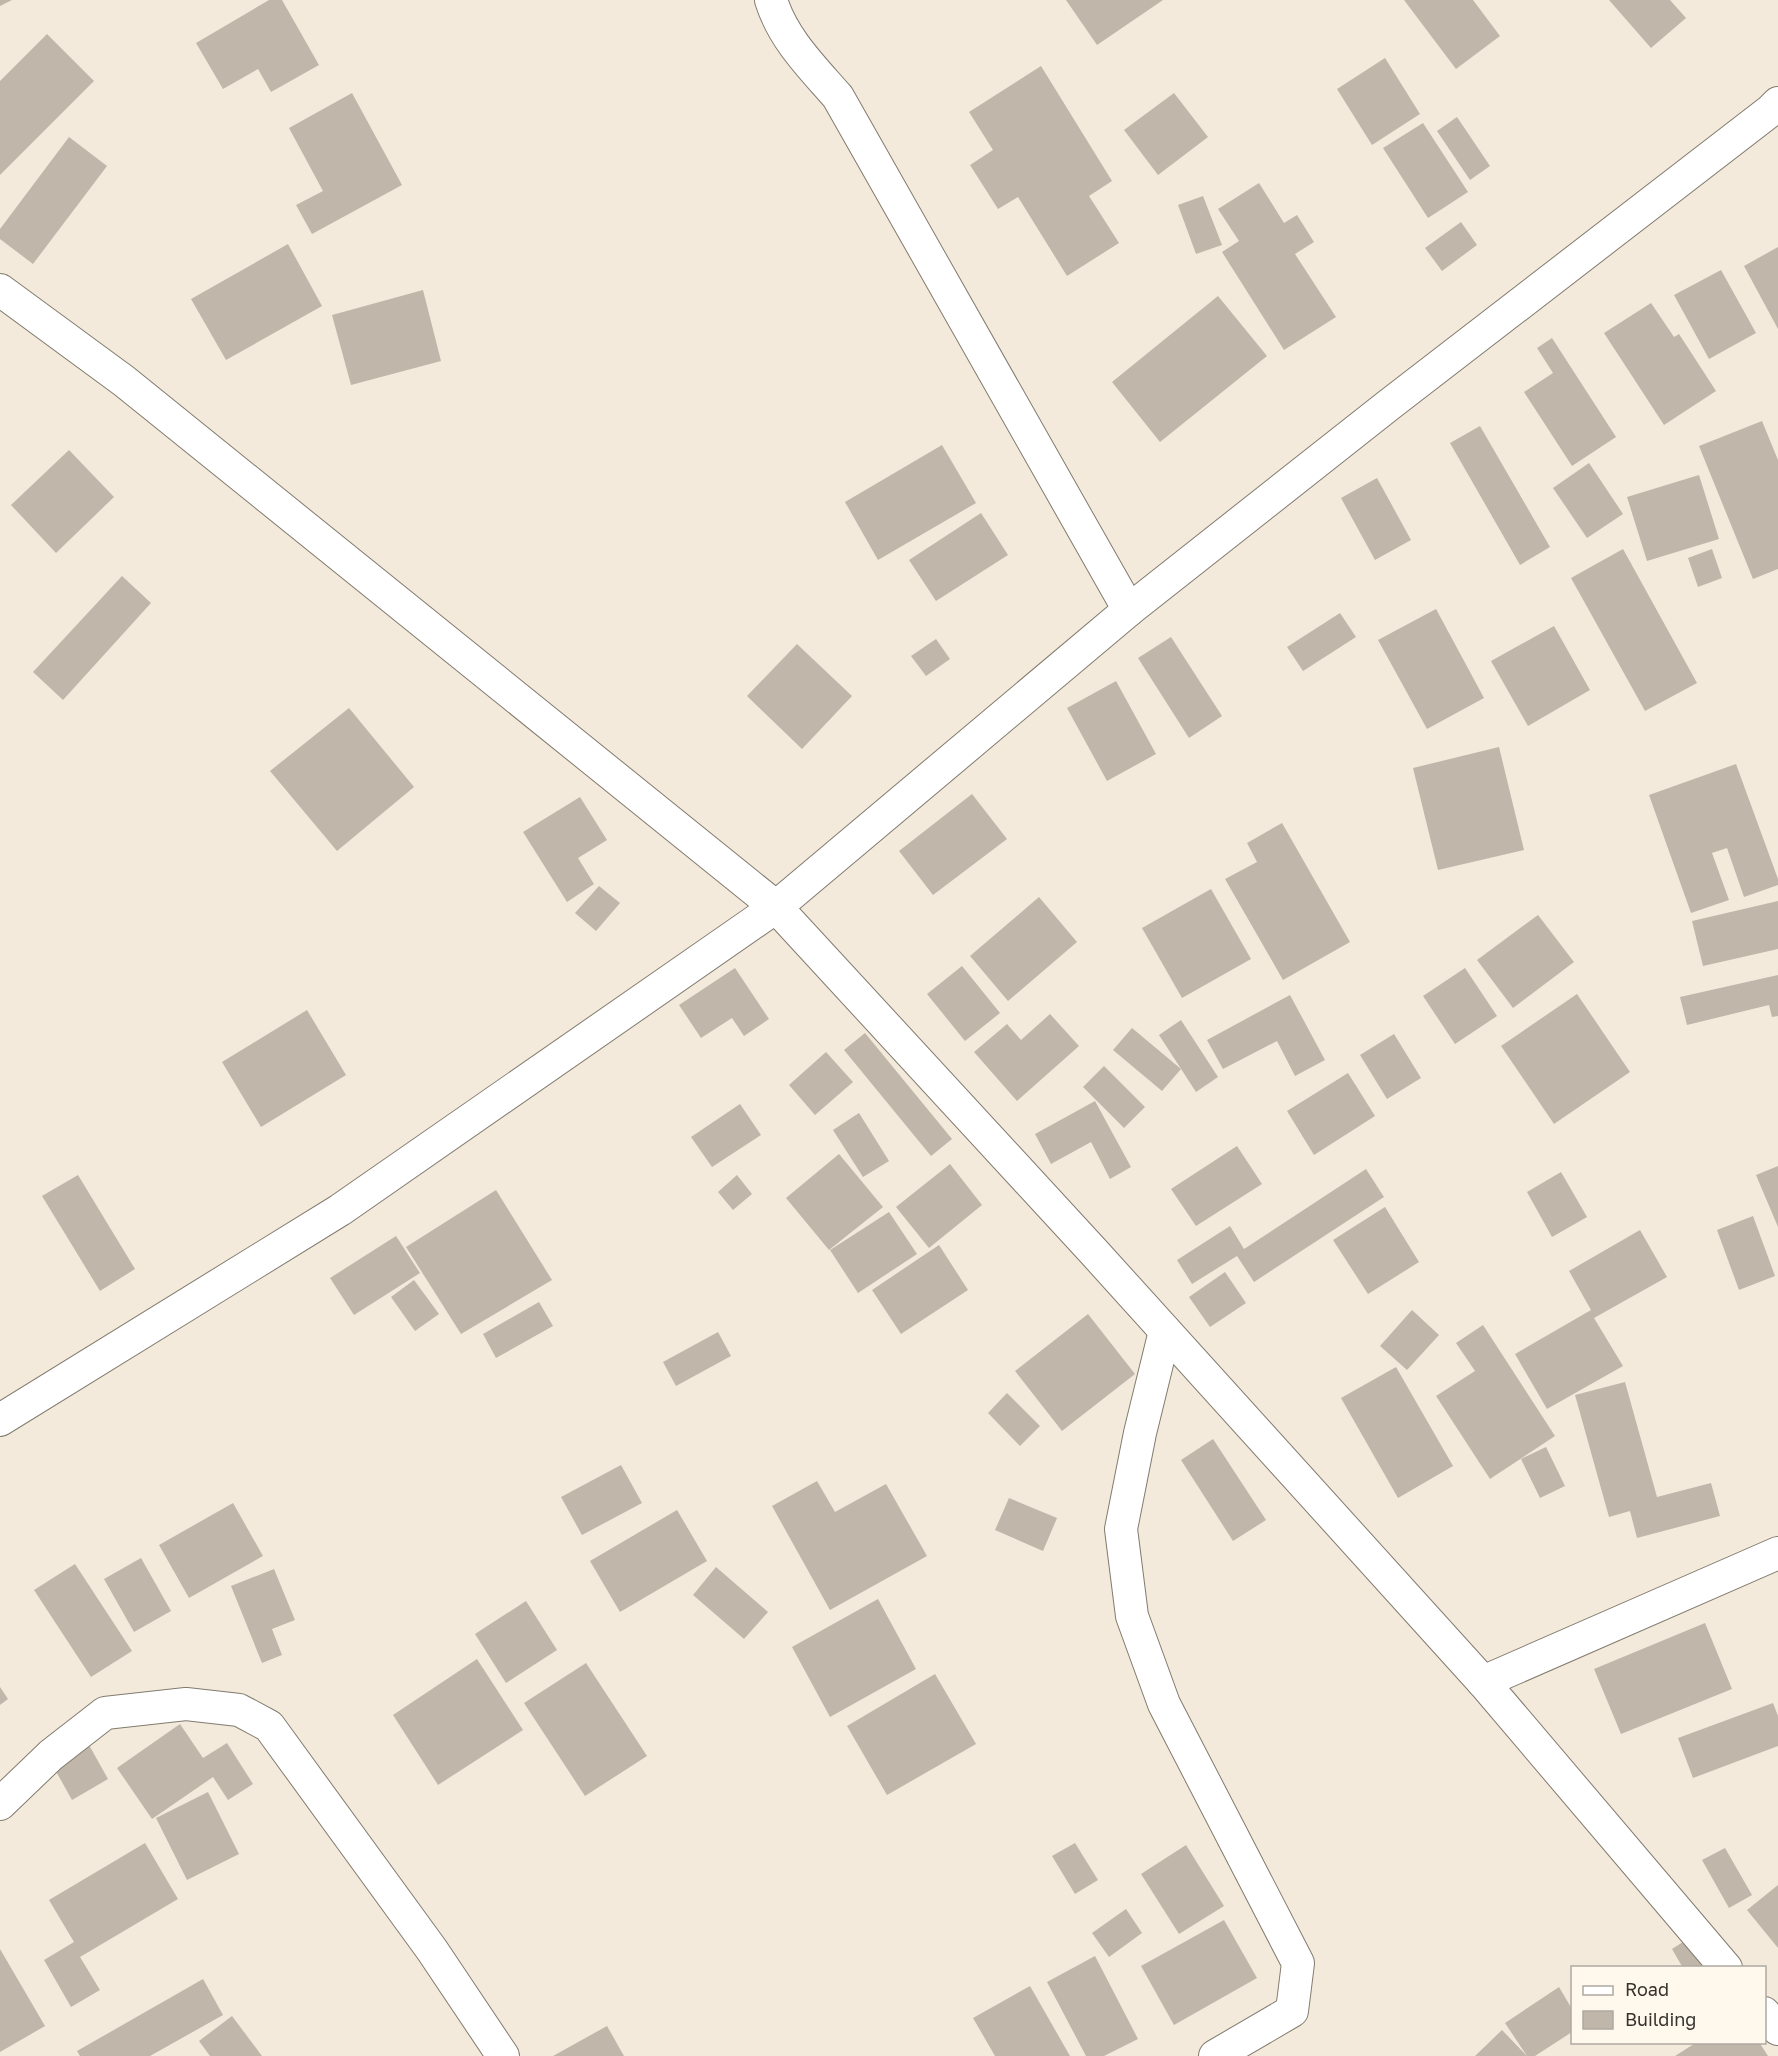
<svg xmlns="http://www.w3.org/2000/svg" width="1778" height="2056" viewBox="0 0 1778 2056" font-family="'Golos Text',sans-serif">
<rect width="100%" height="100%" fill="#f3eadc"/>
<g fill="#c0b7aa">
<path d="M0,0H12L0,6Z"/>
<path d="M269,0H282L319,65L271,92L258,69L223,89L196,43Z"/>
<path d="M1066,0H1163L1097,45Z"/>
<path d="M1404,0H1473L1500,36L1456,69Z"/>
<path d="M1609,0H1670L1686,18L1651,48Z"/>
<path d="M47,34L94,81L0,175V81Z"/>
<path d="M1385,58L1420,114L1372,145L1337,89Z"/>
<path d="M1041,66L1112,181L1089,196L1119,243L1067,276L1018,197L998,209L970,165L993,150L969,112Z"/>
<path d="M352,93L402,185L312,234L296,205L323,191L289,128Z"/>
<path d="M1174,93L1208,137L1158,175L1124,130Z"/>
<path d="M1457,117L1490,166L1470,180L1437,131Z"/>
<path d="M1423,123L1468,192L1428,218L1383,148Z"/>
<path d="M69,137L107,166L33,264L0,239V229Z"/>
<path d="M1259,183L1284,223L1297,215L1314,242L1295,254L1336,317L1284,350L1222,252L1239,241L1218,209Z"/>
<path d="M1203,196L1222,245L1196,254L1178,205Z"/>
<path d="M1461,222L1477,245L1442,271L1425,248Z"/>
<path d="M288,244L322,306L226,360L191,299Z"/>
<path d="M1778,247V329L1744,266Z"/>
<path d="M1721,270L1756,333L1709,359L1674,295Z"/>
<path d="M423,290L441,361L351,385L332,315Z"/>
<path d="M1218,296L1267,356L1160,442L1112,382Z"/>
<path d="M1651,303L1674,337L1679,334L1716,391L1664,425L1604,333Z"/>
<path d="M1552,338L1616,437L1572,466L1524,392L1553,373L1537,348Z"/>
<path d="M1762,421L1778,460V569L1753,579L1699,446Z"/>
<path d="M1480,426L1550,547L1520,565L1450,443Z"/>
<path d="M942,445L976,503L878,560L845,502Z"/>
<path d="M69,450L114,497L56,553L11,505Z"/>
<path d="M1589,463L1623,514L1587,538L1553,488Z"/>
<path d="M1699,475L1719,539L1647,561L1627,497Z"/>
<path d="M1377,478L1411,540L1375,560L1341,498Z"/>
<path d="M981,513L1008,555L936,601L909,560Z"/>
<path d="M1623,549L1697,683L1645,711L1571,578Z"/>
<path d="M1712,549L1722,578L1698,587L1688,558Z"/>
<path d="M122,576L151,603L63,700L33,672Z"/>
<path d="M1436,609L1484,698L1427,729L1378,640Z"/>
<path d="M1340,613L1356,637L1303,671L1287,647Z"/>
<path d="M1554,626L1590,690L1528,726L1491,661Z"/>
<path d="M1171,637L1222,716L1189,738L1138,658Z"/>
<path d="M936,639L950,659L926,676L911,656Z"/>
<path d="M797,644L852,696L802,749L747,696Z"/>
<path d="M1116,681L1156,754L1107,781L1067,708Z"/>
<path d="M349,708L414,787L337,851L270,771Z"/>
<path d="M1499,747L1524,850L1438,870L1413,768Z"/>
<path d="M1736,764L1778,879V885L1744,897L1727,848L1712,853L1729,900L1691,913L1649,795Z"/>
<path d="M972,794L1007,839L933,895L899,851Z"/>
<path d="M580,797L607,840L578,858L594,884L567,902L523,832Z"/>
<path d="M1282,823L1350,942L1283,980L1225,879L1257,862L1247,843Z"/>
<path d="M599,886L620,903L596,931L575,913Z"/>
<path d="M1211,889L1251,959L1182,998L1142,928Z"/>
<path d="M1039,897L1077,942L1008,1001L970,956Z"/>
<path d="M1778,901V949L1703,966L1692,921Z"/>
<path d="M1538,915L1574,962L1513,1008L1477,960Z"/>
<path d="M962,966L1000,1013L965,1041L927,994Z"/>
<path d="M735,968L769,1019L744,1036L732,1018L701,1038L679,1005Z"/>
<path d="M1465,968L1497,1016L1455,1044L1423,996Z"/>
<path d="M1778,975V1016L1772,1017L1769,1005L1687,1025L1680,997Z"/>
<path d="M1577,994L1630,1072L1554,1124L1501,1046Z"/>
<path d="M1290,995L1325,1060L1295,1076L1277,1041L1223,1069L1207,1040Z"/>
<path d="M307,1010L346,1075L261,1127L222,1062Z"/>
<path d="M1050,1014L1079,1046L1017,1101L974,1052L1007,1024L1021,1040Z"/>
<path d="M1181,1020L1218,1077L1196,1092L1159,1035Z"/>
<path d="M1132,1028L1181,1069L1162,1091L1113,1050Z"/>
<path d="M865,1033L952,1139L931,1156L844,1050Z"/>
<path d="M1394,1034L1421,1078L1387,1099L1360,1055Z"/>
<path d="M826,1052L853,1082L815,1115L789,1085Z"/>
<path d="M1104,1066L1145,1107L1124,1128L1083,1087Z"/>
<path d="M1348,1073L1375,1116L1314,1155L1287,1111Z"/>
<path d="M1095,1101L1131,1167L1110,1179L1091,1142L1051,1164L1035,1134Z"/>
<path d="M740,1104L761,1135L712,1167L691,1137Z"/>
<path d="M859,1113L889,1161L863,1177L833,1130Z"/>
<path d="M1237,1146L1262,1184L1196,1226L1171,1189Z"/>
<path d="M839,1154L883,1207L829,1250L786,1198Z"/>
<path d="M950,1164L982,1205L929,1248L896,1207Z"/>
<path d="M1778,1166V1227L1756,1175Z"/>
<path d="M1366,1169L1384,1197L1254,1282L1237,1256L1192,1284L1177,1260L1230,1226L1244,1249Z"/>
<path d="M1561,1172L1587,1217L1552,1237L1527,1192Z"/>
<path d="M78,1175L135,1269L100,1291L42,1196Z"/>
<path d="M737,1175L752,1194L733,1210L718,1192Z"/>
<path d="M496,1190L552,1280L461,1334L406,1247Z"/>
<path d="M1385,1207L1419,1262L1368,1294L1333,1240Z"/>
<path d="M889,1212L917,1254L858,1293L830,1250Z"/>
<path d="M1753,1216L1775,1276L1739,1290L1717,1230Z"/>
<path d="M1640,1230L1667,1277L1594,1318L1623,1366L1547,1409L1515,1354L1591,1310L1569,1271Z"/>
<path d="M396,1236L420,1273L354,1315L330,1278Z"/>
<path d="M939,1245L968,1290L901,1334L872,1290Z"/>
<path d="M1225,1272L1246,1303L1210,1327L1189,1297Z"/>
<path d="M414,1280L439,1314L415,1331L391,1297Z"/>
<path d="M539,1302L553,1326L496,1358L483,1334Z"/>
<path d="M1412,1310L1439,1335L1407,1370L1380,1346Z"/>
<path d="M1088,1314L1135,1374L1062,1431L1015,1371Z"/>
<path d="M1483,1325L1555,1436L1490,1479L1436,1396L1475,1371L1456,1343Z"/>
<path d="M718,1332L731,1356L676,1386L663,1362Z"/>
<path d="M1396,1367L1453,1466L1398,1498L1341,1398Z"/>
<path d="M1625,1382L1657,1497L1711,1483L1720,1516L1637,1538L1630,1511L1609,1517L1575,1395Z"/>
<path d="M1007,1393L1040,1426L1020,1446L988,1413Z"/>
<path d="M1213,1439L1266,1520L1233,1541L1181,1460Z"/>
<path d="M1546,1447L1565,1486L1540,1498L1521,1459Z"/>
<path d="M621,1465L642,1503L582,1535L561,1497Z"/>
<path d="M817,1481L835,1512L886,1484L927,1556L830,1610L772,1506Z"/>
<path d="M1009,1498L1057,1518L1043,1551L995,1530Z"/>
<path d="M233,1503L263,1556L189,1598L159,1545Z"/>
<path d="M677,1510L707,1561L620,1612L590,1561Z"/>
<path d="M141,1558L171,1611L134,1632L104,1579Z"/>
<path d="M75,1564L132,1651L91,1677L34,1590Z"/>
<path d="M716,1567L768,1612L744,1639L693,1595Z"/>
<path d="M274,1569L295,1620L272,1629L282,1655L262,1663L231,1586Z"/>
<path d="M878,1599L916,1669L830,1717L792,1647Z"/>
<path d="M526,1601L557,1650L506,1683L475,1634Z"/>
<path d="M1705,1623L1732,1689L1621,1734L1594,1669Z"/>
<path d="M477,1659L523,1730L438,1785L393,1715Z"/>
<path d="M586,1663L647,1756L585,1796L524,1703Z"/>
<path d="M935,1674L976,1744L887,1795L847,1726Z"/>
<path d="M0,1687L8,1699L0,1705Z"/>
<path d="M1773,1703L1778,1716V1746L1693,1778L1678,1738Z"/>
<path d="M180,1724L203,1758L227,1743L253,1784L228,1800L213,1777L152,1819L117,1768Z"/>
<path d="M89,1745L108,1779L72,1800L53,1766Z"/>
<path d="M208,1792L239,1854L187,1880L156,1818Z"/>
<path d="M145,1843L178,1899L80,1957L100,1990L71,2007L44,1960L74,1942L49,1900Z"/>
<path d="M1075,1843L1098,1880L1075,1894L1052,1856Z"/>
<path d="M1186,1845L1224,1906L1179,1934L1141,1874Z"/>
<path d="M1725,1848L1752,1895L1729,1908L1702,1860Z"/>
<path d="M1778,1885V1948L1747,1910Z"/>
<path d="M1126,1909L1142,1933L1109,1957L1092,1933Z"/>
<path d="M1224,1920L1257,1978L1174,2025L1141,1966Z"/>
<path d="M1694,1935L1713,1968H1683L1672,1949Z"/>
<path d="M0,1949L45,2026L0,2052Z"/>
<path d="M1095,1956L1138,2039L1104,2056H1086L1047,1982Z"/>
<path d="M203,1979L223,2015L150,2056H80L77,2051Z"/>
<path d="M1030,1986L1070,2056H995L973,2018Z"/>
<path d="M1559,1987L1572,2009V2032L1535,2056H1475L1502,2030L1527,2056L1505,2023Z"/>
<path d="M232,2016L262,2056H210L199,2041Z"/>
<path d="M607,2026L624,2056H553Z"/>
<path d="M1697,2042H1759L1768,2056H1675Z"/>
</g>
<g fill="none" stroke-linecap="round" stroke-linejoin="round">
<g stroke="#827b6e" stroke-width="34">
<g id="minor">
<path d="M771,0C783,39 812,67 838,97L1129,610"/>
<path d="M0,290L124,381L776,907L1093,1251L1483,1682L1726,1968"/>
<path d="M1165,1331L1140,1433L1121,1529L1132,1616L1164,1704L1298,1963L1292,2011L1215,2056"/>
<path d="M0,1420L340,1210L776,907L1129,610L1390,404L1770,111L1778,103"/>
<path d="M1483,1682L1778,1553"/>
<path d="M0,1804L51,1755L105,1713L186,1704L239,1710L269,1726L432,1950L503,2056"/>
<path d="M1764,2013L1778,2029"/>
</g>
</g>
<use href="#minor" stroke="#fff" stroke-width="32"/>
</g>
<rect x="1571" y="1966" width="195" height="78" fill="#fff8ed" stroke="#afa9a1" stroke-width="1.5"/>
<rect x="1583" y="1986" width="30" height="9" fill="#ffffff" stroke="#afa9a1" stroke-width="1.5"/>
<text x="1625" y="1996" font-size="18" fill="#36332e">Road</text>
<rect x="1583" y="2011" width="30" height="18" fill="#c0b7aa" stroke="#afa9a1" stroke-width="1.5"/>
<text x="1625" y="2026" font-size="18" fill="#36332e">Building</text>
</svg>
